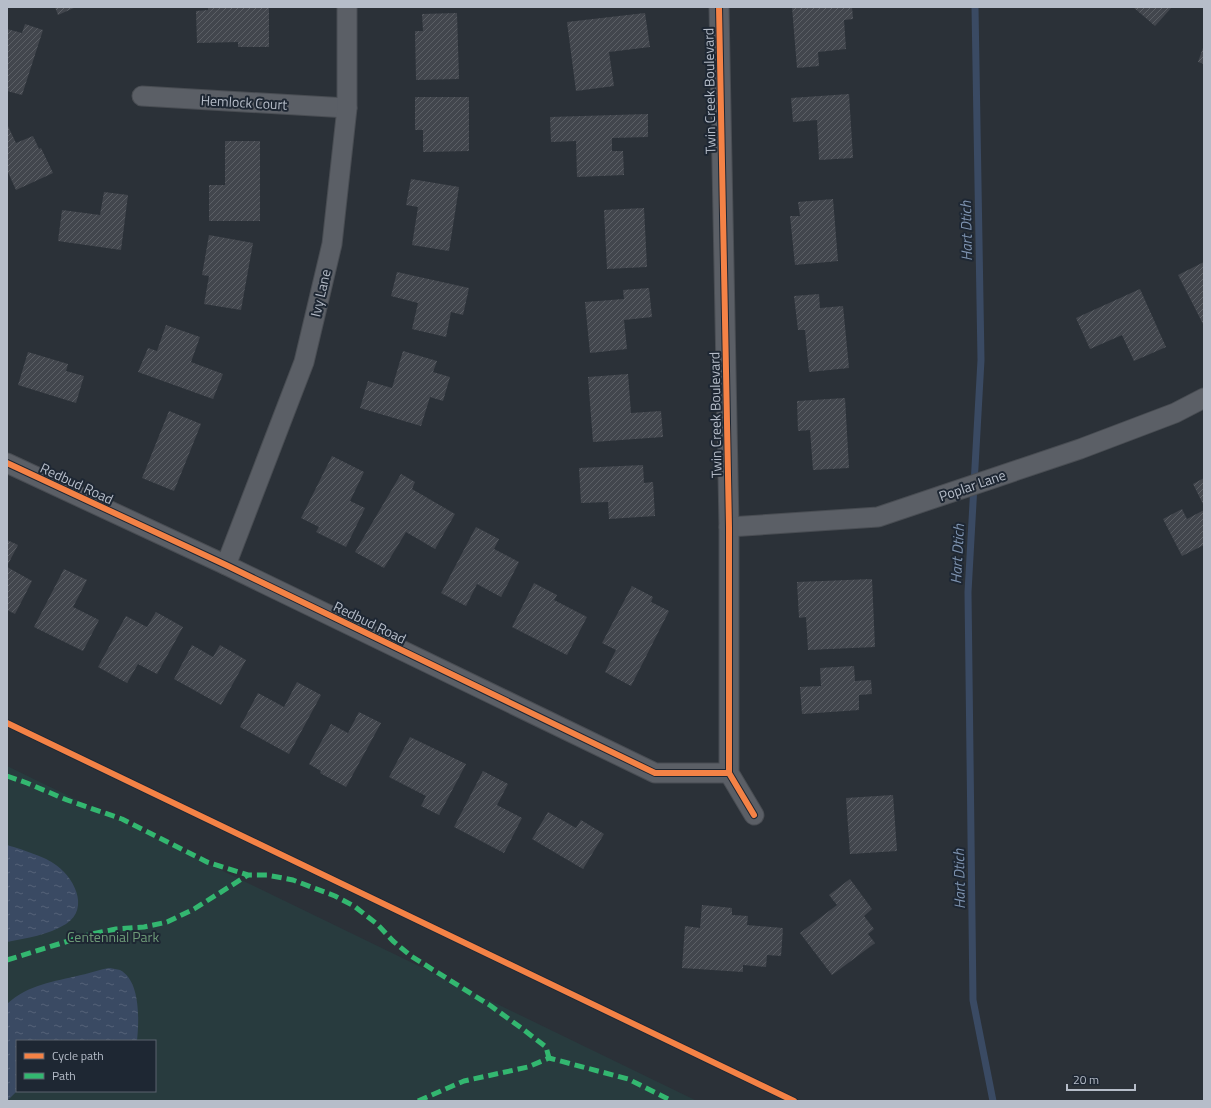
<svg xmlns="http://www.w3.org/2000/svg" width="1211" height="1108" viewBox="0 0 1211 1108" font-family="'Titillium Web',sans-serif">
<defs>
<pattern id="water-ripples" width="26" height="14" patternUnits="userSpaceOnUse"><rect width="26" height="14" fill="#3a4a63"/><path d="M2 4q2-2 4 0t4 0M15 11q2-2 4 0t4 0" fill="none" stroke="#546278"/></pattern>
<pattern id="building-hatch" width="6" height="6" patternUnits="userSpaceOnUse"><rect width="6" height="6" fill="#42464d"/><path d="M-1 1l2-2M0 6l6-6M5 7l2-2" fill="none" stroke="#5b5f65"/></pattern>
</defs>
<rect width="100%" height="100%" fill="#2b3138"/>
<path fill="#283b3e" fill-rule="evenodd" d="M7,766L697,1101H7ZM17,1041H155V1091H17Z"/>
<g fill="url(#water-ripples)">
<path d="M7,845C18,848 45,857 53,863C73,875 91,908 66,924C48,935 27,938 7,942Z"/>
<path d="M110,968C113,969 117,969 120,970C141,981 139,1022 137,1041H17V1091L7,1101V1004C29,984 53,982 81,975C91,973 100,969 110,968Z"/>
</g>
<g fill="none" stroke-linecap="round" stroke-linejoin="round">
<path stroke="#3a4a63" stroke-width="7" d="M975,7L981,360L968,592L973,1000L993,1101"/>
</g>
<g fill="url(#building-hatch)">
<path d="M55,7H76L58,15Z"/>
<path d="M208,7H269V47H238V42L197,43L196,11L208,10Z"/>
<path d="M792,7H852L853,19L844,20L846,49L818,52L819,66L797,68Z"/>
<path d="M1133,7H1172L1155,26Z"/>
<path d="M457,13L459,79L416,80L415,31H423L422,14Z"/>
<path d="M645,13L650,47L609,52L614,86L576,91L567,22Z"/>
<path d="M25,24L43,30L22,95L7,91V29L22,33Z"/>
<path d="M1204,45V64L1198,62Z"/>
<path d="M849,94L853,158L819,160L817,120L793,122L791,98Z"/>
<path d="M415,97H469V151L423,152V130H415Z"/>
<path d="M648,114V137L612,138V151H623L624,175L577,177L576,141L551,142L550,117Z"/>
<path d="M7,124L16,143L33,136L39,149L41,148L53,173L16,190L7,170Z"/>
<path d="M225,141H260V221H209V185H225Z"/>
<path d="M411,179L459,187L449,251L412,245L418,207L406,205Z"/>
<path d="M104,192L128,195L121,250L58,241L62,210L100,215Z"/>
<path d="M833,199L838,261L795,265L790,216H800L798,202Z"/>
<path d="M644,208L647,267L607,269L604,210Z"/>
<path d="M209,235L253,243L241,310L204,304L209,276L202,275Z"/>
<path d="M1204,262V326L1178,275Z"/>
<path d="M397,272L469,288L463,315L451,312L446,337L412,329L418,303L391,296Z"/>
<path d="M649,288L652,317L624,320L627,349L590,353L585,302L624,299L623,290Z"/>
<path d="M1140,289L1166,347L1134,361L1122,335L1090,349L1076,318Z"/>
<path d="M819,294L820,308L843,306L849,368L809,372L805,330H798L794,296Z"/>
<path d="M166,325L200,337L191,362L223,374L213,399L138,372L148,348L157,351Z"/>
<path d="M403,351L437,361L433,372L450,377L443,401L430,397L421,426L360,408L368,381L392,388Z"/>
<path d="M28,352L68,364L66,371L84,376L76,403L18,385Z"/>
<path d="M628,374L631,413L661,411L663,437L593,442L588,377Z"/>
<path d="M845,398L849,468L813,470L810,430L798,431L797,401Z"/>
<path d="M169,411L201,424L174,491L142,478Z"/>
<path d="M332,456L364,472L350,501L365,508L346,547L316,532L319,527L301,518Z"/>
<path d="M643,465L644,483L653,482L655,516L609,519L608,502L581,503L579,468Z"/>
<path d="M401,474L415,482L412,489L455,514L435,549L406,532L384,568L355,552Z"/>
<path d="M1204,478V506L1193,484Z"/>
<path d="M1182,509L1187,519L1204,510V545L1182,556L1163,519Z"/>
<path d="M476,527L499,539L494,549L519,562L501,597L477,584L466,606L441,593Z"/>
<path d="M7,540L18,545L7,566Z"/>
<path d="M7,567L32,581L15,614L7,610Z"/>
<path d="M64,569L87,580L73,607L99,620L83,651L34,627Z"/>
<path d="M872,579L875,647L808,650L806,617L799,618L797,582Z"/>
<path d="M534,583L557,595L554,600L587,617L567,655L512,627Z"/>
<path d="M632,586L653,597L651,602L669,611L631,686L605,672L616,650L602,643Z"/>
<path d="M156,612L183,627L157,674L138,664L127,683L98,667L126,616L147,627Z"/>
<path d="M192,645L213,657L220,645L246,660L221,705L174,679Z"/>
<path d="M854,666L855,681L871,680L872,694L859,695V710L802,714L800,687L821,686L820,668Z"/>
<path d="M297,682L321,695L289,754L240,727L258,693L284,707Z"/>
<path d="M359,712L381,723L346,787L320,773L321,771L309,764L331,724L348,733Z"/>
<path d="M410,737L466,764L439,815L421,806L426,796L389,777Z"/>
<path d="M483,771L508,784L497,805L522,818L504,853L454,827Z"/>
<path d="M893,795L897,851L850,854L846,798Z"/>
<path d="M548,812L576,828L581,820L604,834L583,869L532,839Z"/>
<path d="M850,879L872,909L864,916L874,929L868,934L875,943L832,975L800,933L837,905L829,895Z"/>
<path d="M702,905L732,908V915L748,916L747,925L783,928L781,956L767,955L766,967L743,965V972L682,968L685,926L700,928Z"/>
</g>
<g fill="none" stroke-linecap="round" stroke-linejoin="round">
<g stroke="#494d53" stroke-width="21">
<g id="street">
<path d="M719,7L729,527V773L754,815"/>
<path d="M142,96L347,108"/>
<path d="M7,463L226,565L655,773H729"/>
<path d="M729,527L878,517L1080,449L1175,413L1204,398"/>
<path d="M226,565L304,362L332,244L347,108V7"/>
</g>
</g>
<use href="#street" stroke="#5b5f66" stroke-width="19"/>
<g stroke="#33b770" stroke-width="5" stroke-dasharray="10 5" stroke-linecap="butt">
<path d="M7,776L27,783L67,800L122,819L207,862L248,875H267L293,880L335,896L354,906L377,924L393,941L411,956L491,1006L524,1030L546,1047L549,1058"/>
<path d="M7,960L91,934L116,929L144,927L167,922L194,909L248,875"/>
<path d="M418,1101L464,1081L528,1067L549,1058L628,1079L672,1101"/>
</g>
<g stroke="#1e2733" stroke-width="8">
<g id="cycleway">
<path d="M719,7L729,527V773L754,815"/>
<path d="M7,463L226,565L655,773H729"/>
<path d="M7,723L794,1101"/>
</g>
</g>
<use href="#cycleway" stroke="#f48246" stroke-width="6"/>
</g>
<g text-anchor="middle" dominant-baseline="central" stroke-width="4" stroke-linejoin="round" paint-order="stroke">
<g font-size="14" fill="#b6bdc9" stroke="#1e2733">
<text transform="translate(709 91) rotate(-91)">Twin Creek Boulevard</text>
<text transform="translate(244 102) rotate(3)">Hemlock Court</text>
<text transform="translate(320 293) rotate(-77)">Ivy Lane</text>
<text transform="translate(715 415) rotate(-91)">Twin Creek Boulevard</text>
<text transform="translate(77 483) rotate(25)">Redbud Road</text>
<text transform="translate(972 485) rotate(-19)">Poplar Lane</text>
<text transform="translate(370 622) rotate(26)">Redbud Road</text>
</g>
<g font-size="14" fill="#6d9977" stroke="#1e2733">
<text x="113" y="936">Centennial Park</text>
</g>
<g font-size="15" font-style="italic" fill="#7e93b0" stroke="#1e2733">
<text transform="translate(966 231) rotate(-91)">Hart Dtich</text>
<text transform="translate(957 554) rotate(-87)">Hart Dtich</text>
<text transform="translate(959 879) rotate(-91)">Hart Dtich</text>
</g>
</g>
<rect width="1211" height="1108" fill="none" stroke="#b6bdc9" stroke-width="16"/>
<rect x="16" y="1040" width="140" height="52" fill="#1e2733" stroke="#5b636f"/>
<rect x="24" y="1053" width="20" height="6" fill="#f48246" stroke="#5b636f"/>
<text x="52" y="1060" font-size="12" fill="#b6bdc9">Cycle path</text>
<rect x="24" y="1073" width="20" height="6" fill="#33b770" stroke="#5b636f"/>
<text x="52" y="1080" font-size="12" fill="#b6bdc9">Path</text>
<path d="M1067 1084v6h68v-6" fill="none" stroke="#b6bdc9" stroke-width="2"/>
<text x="1073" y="1084" font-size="12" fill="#b6bdc9" stroke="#1e2733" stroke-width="3" paint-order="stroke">20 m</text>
</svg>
